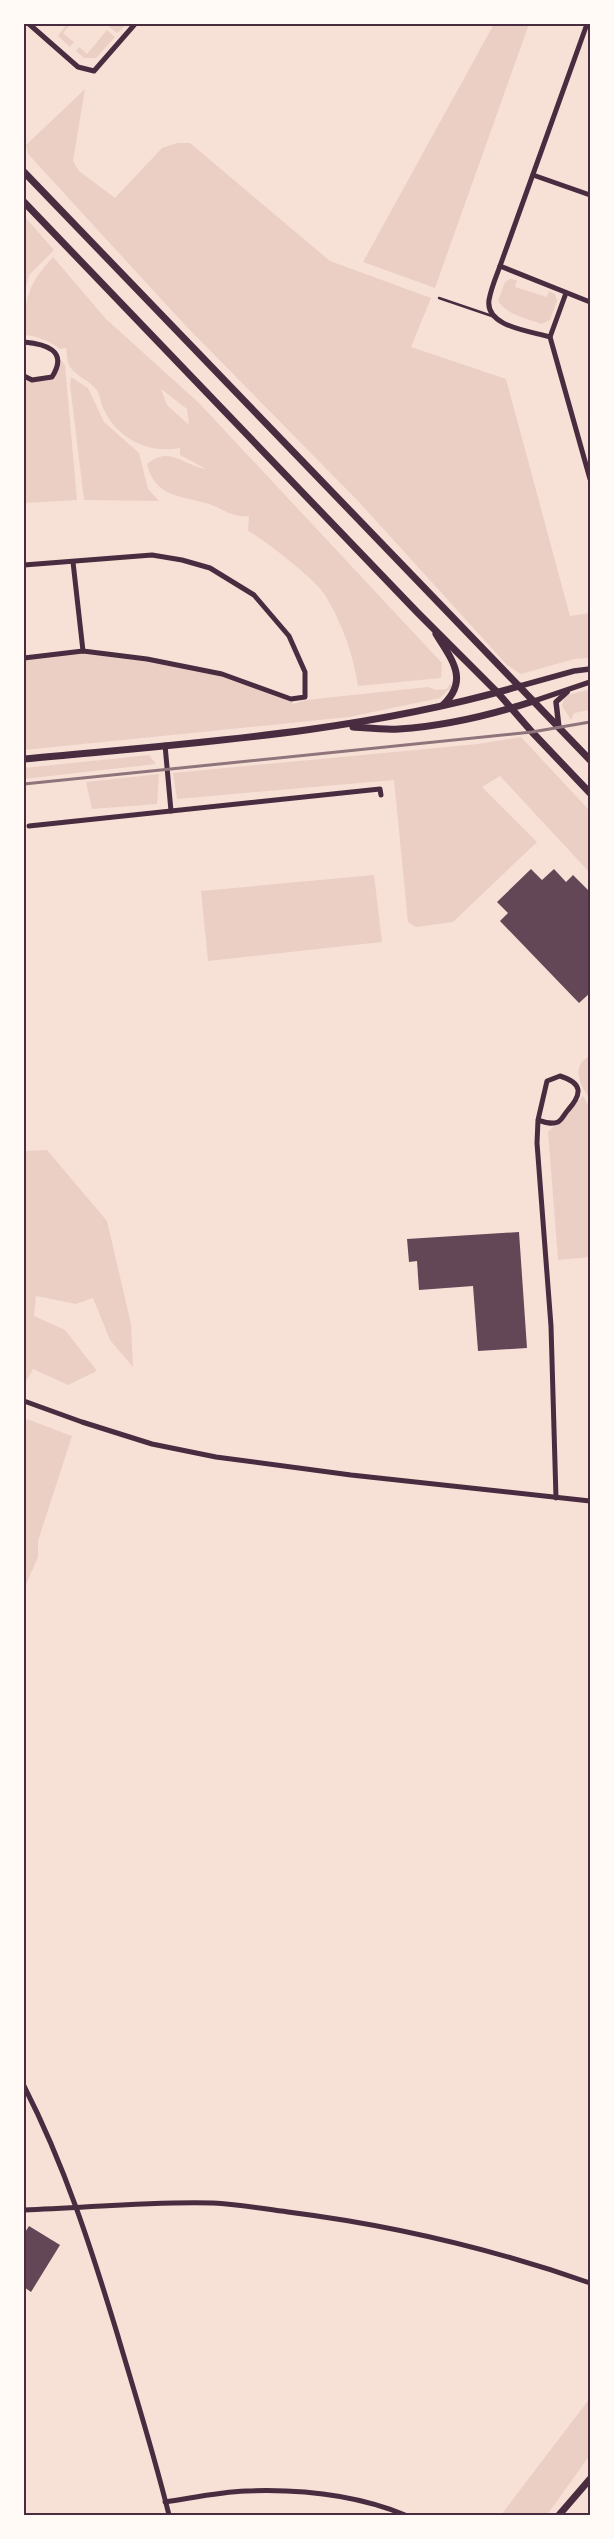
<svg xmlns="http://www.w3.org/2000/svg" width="614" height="2539" viewBox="0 0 614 2539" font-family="Rubik,sans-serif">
<rect width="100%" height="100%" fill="#f7e1d7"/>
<g fill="#ebcfc5" fill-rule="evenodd">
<path d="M67,24H71L63,33L74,42L70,47L58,36Z"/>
<path d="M111,24H127L117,33L109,27Z"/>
<path d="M494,24H529L435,288L363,262Z"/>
<path d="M107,30L115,37L96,58H84L76,51L79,47L87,54Z"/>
<path d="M85,89L73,161L79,171L115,198L162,148L177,143H190L330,261L431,298L411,347L506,379L570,616L590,613V658L574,659L521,674L507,665L358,501L185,325L28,154L26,145Z"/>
<path d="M24,216L54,250L30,274L24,293Z"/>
<path d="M53,257L106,319L199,403L442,663L441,678L358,686C353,654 342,623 325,595C317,581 264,539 248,531L249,516C233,518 223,509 209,504C181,495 156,499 147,464C170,445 182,465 206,469L180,455V448C149,454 119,440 104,410C101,405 101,398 98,392C91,380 73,376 68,363C67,358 67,352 66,348L60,349C49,341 38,336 24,335C24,299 28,284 53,257ZM161,389L187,409L189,425L167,405Z"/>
<path d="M510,279L517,280L515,287L547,297L549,291L555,294L557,301L550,320L541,324C525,318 507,315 498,301L505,282Z"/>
<path d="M57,356L65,365L77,500L24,503V376L32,380L52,377Z"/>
<path d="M71,377L88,388L104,422L139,453L148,489L159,501L84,500L70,385Z"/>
<path d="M83,651L147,659L222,674L291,699L293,704L306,700L428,687L437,690L447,689L450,684L452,686L440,698L349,717L24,750V658Z"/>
<path d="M590,689V710L574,713L571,720L562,706L565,696Z"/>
<path d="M521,737L590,811V873L500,776L482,787L537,842L453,922L416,927L408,922L394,780L177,799L173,773L478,744Z"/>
<path d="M149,755L156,764L24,779V768Z"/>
<path d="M159,774L157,804L92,809L86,782Z"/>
<path d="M374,875L382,942L208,961L201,891Z"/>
<path d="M590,1056V1099C580,1086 570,1065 590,1056Z"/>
<path d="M583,1096L590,1108V1257L558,1260L548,1132Z"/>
<path d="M47,1150L107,1221L131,1324L133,1367L110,1340L93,1298L76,1304L36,1296L34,1316L65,1330L97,1371L68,1385L33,1369L24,1385V1151Z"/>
<path d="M27,1419L72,1436L38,1541V1557L24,1589V1428Z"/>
<path d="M590,2398V2455L547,2515H501Z"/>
</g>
<g fill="#644757">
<path d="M531,869L542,880L554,869L566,882L573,875L590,892V993L579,1003L500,921L508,913L497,902Z"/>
<path d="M519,1232L527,1348L478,1351L473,1286L419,1290L417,1261L409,1262L407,1239Z"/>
<path d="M29,2226L60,2245L31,2292L24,2287V2234Z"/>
</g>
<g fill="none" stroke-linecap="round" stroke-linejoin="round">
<path stroke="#4a2c40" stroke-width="2.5" d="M439,298L492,316"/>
<g stroke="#4a2c40" stroke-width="5">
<path d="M29,24L78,67L94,71L135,24"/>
<path d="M587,24L500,266C496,277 491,288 489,300C485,327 531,331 550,337L590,479"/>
<path d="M533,175L590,195"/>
<path d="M500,266L590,302"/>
<path d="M550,337L566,293"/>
<path d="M24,342C45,344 69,350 52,377L32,380L24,376"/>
<path d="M73,562L83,651"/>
<path d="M24,565L152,555L182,560L210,568L254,595L289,636L305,672V697L291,699L222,674L147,659L83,651L24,658"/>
<path d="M165,745L171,811"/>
<path d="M29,826L380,789L381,795"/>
<path d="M538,1120C544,1122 551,1125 558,1122C562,1120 565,1113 568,1110C583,1093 582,1083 560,1076L547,1081L538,1120L537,1143L551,1326L556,1498"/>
<path d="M24,1401L82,1422L152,1444L216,1457L351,1475L590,1501"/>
<path d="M24,2086C65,2166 91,2248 117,2333C135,2394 154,2454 169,2515"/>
<path d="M24,2210C87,2208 150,2201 213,2203C238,2204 264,2209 288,2212C391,2225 493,2249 590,2283"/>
<path d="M165,2502C192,2498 219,2492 246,2491C298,2489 356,2495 405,2515"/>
</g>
<g stroke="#4a2c40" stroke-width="5.5">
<path d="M520,686L574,671L590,669"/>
<path d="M534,701L590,682"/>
<path d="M559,728L556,702L567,692"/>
</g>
<g stroke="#4a2c40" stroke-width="7">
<path d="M24,172L590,760"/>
<path d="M24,202L417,612L498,693L532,732L590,793"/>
<path d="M436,634C451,659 470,679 443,705"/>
<path d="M353,727C368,728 384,730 399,729C444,726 491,715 534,701"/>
<path d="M24,759C190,743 359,733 520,686"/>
<path d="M559,2515L590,2479"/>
</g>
<path stroke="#8f747c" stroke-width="3" d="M24,784L532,732L590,722"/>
</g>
<rect width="614" height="2539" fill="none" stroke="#fffaf5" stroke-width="50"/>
<rect x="25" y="25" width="564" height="2489" fill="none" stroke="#4a2c40" stroke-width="2"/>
</svg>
